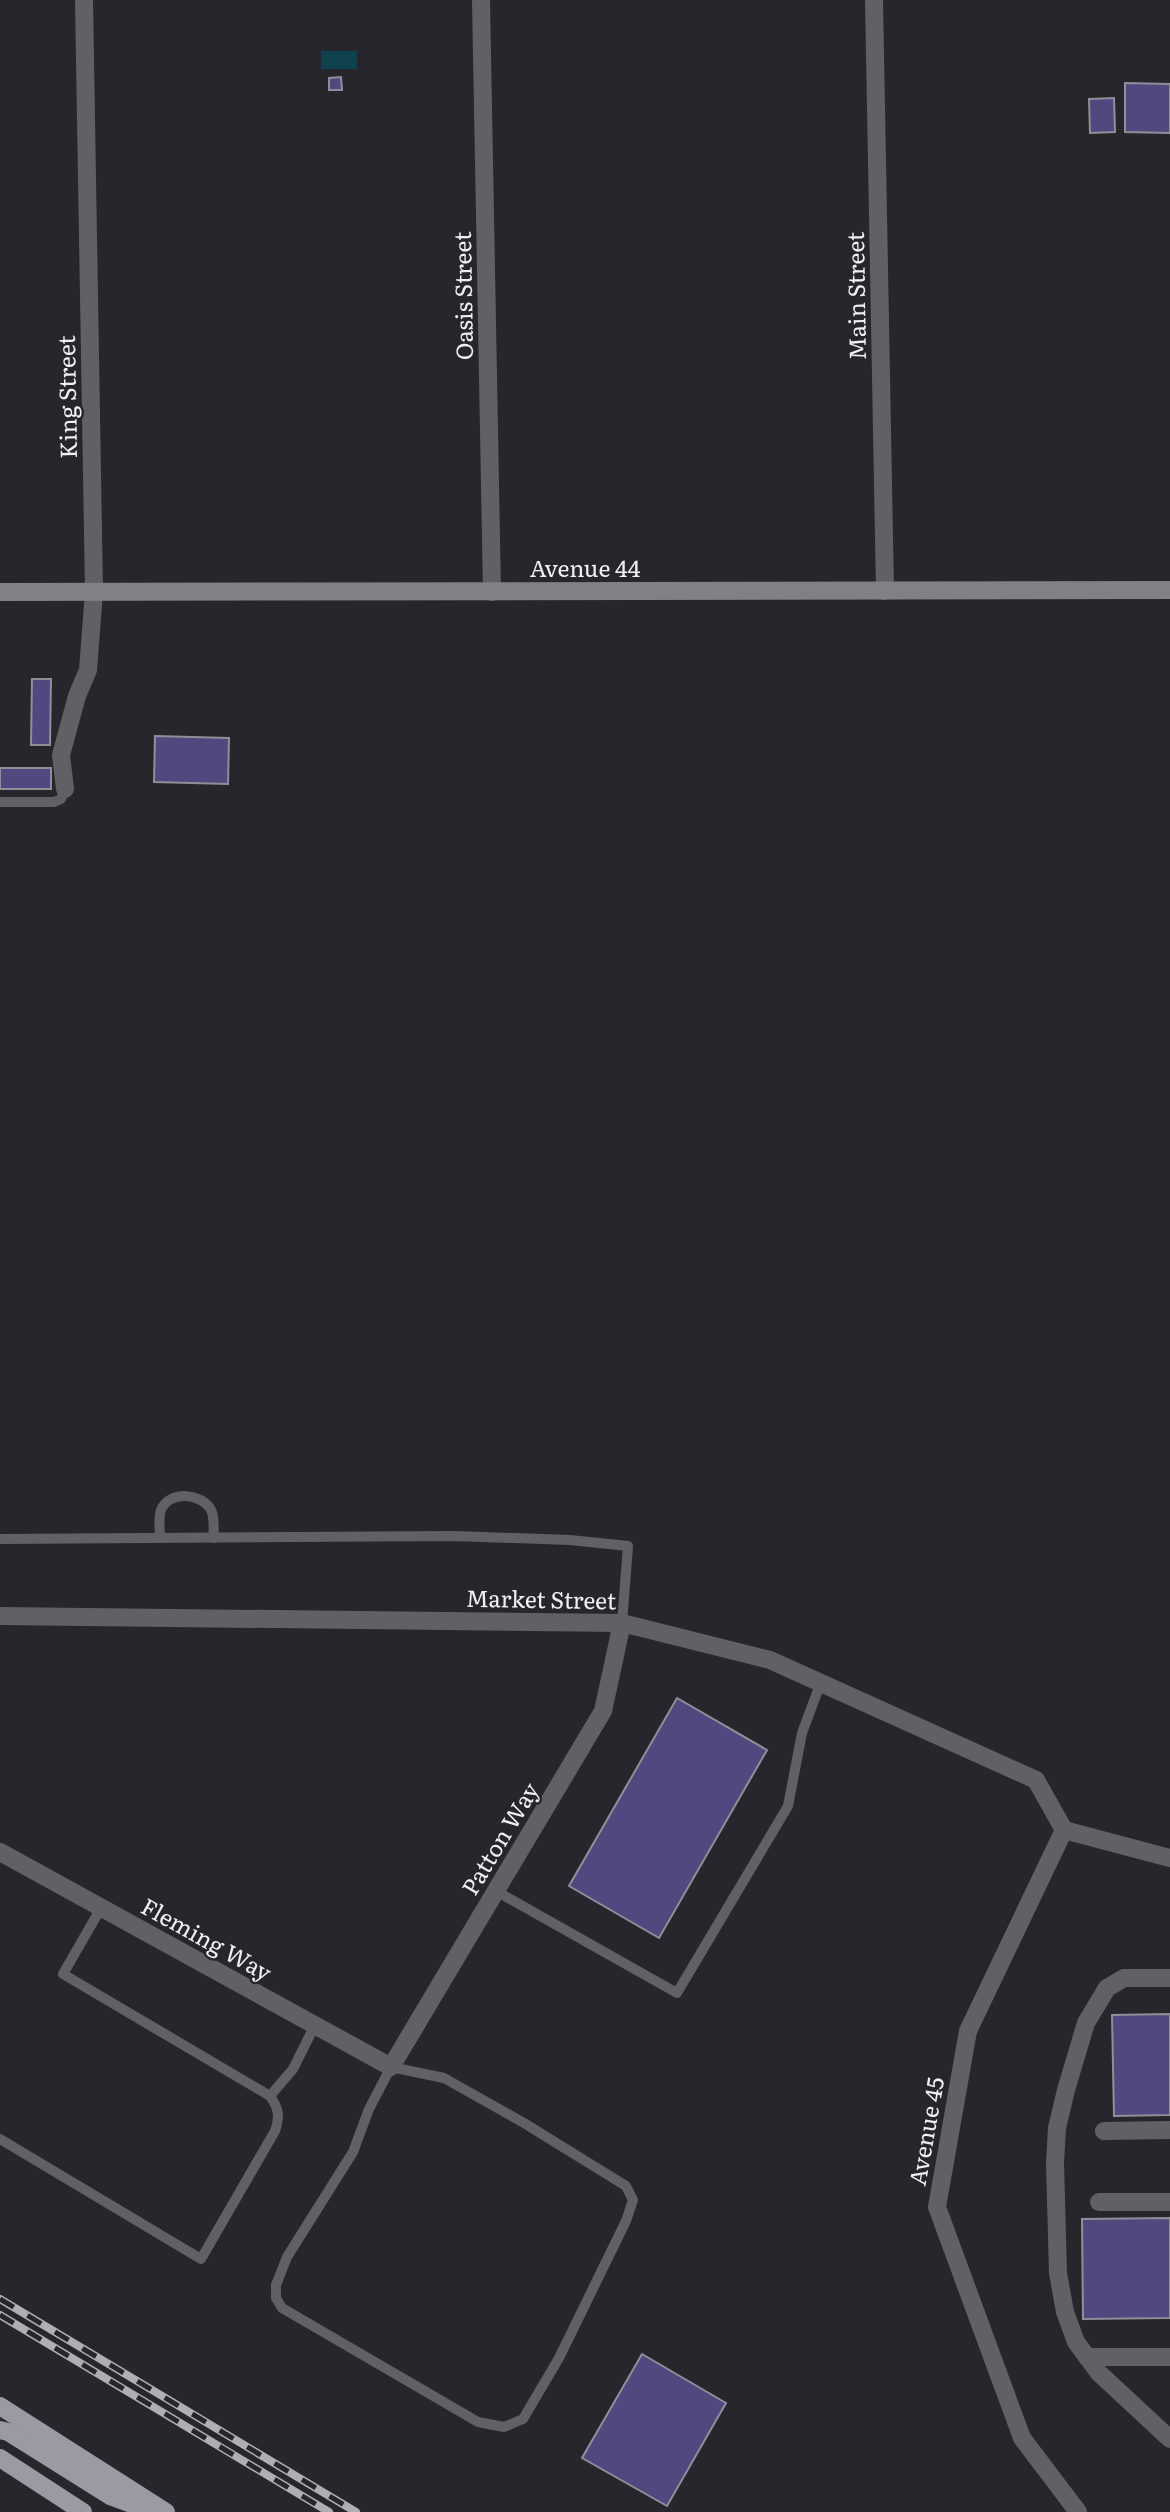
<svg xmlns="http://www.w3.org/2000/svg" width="1170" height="2512" viewBox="0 0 1170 2512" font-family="Literata,serif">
<rect width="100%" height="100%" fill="#27262d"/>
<rect fill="#0f414e" x="321" y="51" width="36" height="18"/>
<g fill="#534780" stroke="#908f98" stroke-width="2">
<path d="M341,77L342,90H329V78Z"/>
<path d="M1125,83L1170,84V133L1125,132Z"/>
<path d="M1114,98L1115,132L1090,133L1089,99Z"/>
<path d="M32,679H51L50,745H31Z"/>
<path d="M155,736L229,738L228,784L154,782Z"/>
<rect x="0" y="768" width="51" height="21"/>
<path d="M677,1698L767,1750L659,1938L569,1886Z"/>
<path d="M1170,2014V2115L1114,2116L1112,2015Z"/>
<path d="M1170,2218V2318L1083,2319L1082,2219Z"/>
<path d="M642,2354L726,2403L667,2506L582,2458Z"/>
</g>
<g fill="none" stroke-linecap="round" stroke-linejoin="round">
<g stroke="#606165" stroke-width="10">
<path d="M0,802H54L61,799L65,789"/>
<path d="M160,1538C160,1530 158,1518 161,1510C169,1490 202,1493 211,1510C215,1517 213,1530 214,1538"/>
<path d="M0,1539L454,1536L570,1540L628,1546L622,1623"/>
<path d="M496,1891L677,1993L788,1806L802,1733L821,1682"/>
<path d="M101,1908L63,1974L270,2096L293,2069L315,2025"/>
<path d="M391,2067L444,2078L524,2123L626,2186L633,2200L626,2221L559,2358L523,2419L504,2427L478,2422L282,2308L276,2298V2285L287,2257L353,2152L369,2109Z"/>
<path d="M0,2139L201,2259L275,2131C280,2116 279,2109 270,2096"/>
</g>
<g stroke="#606165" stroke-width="18">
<path d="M481,0L492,592"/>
<path d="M874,0L885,591"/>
<path d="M65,789L61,755L77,696L88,670L94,592L84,0"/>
<path d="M0,1616L622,1623L770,1660L1036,1780L1064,1830"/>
<path d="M1064,1830L968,2031L937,2207L1022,2438L1078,2512"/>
<path d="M1064,1830L1170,1858"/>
<path d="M0,1852L391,2067L603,1711L622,1623"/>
<path d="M1170,1978H1124L1107,1988L1086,2023L1066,2090L1057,2128L1055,2163L1058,2273L1065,2312L1076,2342L1099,2373L1170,2439"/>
<path d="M1104,2131L1170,2130"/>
<path d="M1099,2202H1170"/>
<path d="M1087,2357H1170"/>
</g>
<path stroke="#808187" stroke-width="18" d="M0,592L1170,590"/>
<g stroke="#999aa2" stroke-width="18">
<path d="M0,2406L166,2512"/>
<path d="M0,2430L8,2432L110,2496L148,2510"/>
<path d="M0,2458L83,2512"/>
</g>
<g stroke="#aeaeb4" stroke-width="8">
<g id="rail">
<path d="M0,2299L356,2512"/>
<path d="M0,2315L329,2512"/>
</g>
</g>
<use href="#rail" stroke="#27262d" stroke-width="5" stroke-dasharray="16" stroke-linecap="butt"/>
</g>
<g text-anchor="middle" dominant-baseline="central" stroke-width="5" stroke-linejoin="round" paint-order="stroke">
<g font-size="23" fill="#efeff4" stroke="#27262d">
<text transform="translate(462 296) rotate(-91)">Oasis Street</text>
<text transform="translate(855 296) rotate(-91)">Main Street</text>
<text transform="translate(66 397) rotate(-91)">King Street</text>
<text x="585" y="567">Avenue 44</text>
<text transform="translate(541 1598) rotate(1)">Market Street</text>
<text transform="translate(499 1838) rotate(-59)">Patton Way</text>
<text transform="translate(207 1938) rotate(29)">Fleming Way</text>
<text transform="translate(925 2131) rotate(-80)">Avenue 45</text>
</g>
</g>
</svg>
